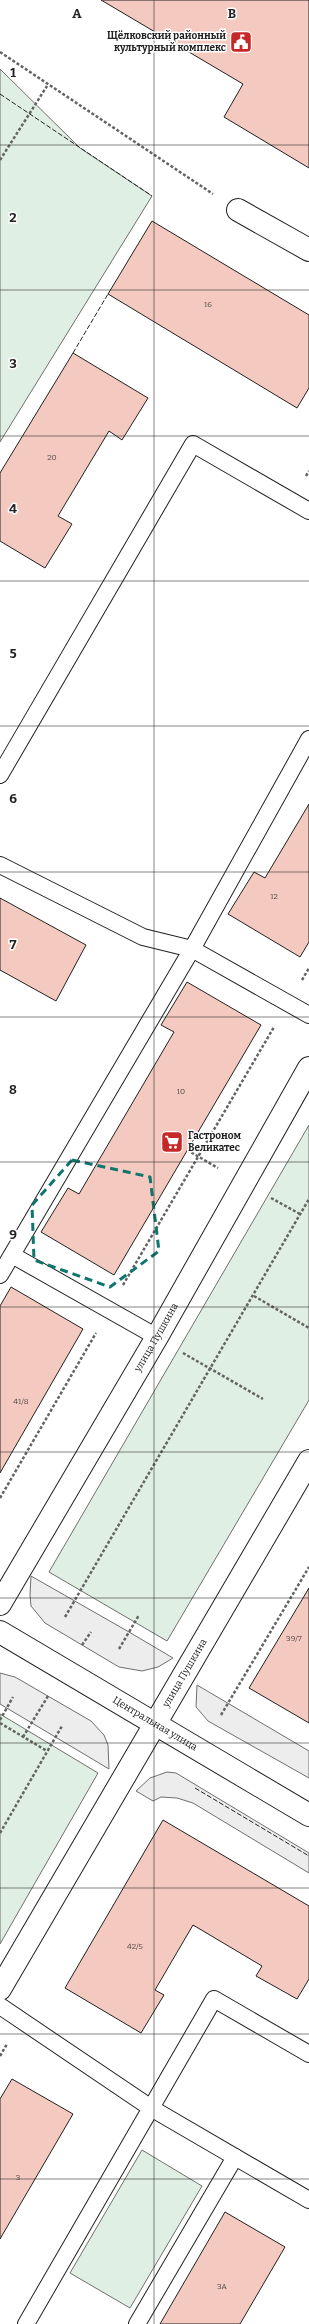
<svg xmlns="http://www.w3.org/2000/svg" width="309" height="2324" viewBox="0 0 309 2324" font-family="Bitter,serif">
<rect width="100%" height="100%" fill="#fff"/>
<g fill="#e0efe3" stroke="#6f6f6f">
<path d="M0,69L80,148L152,196L0,442Z"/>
<path d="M309,1125V1400L167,1641L49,1572Z"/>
<path d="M0,1714L98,1773L0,1944Z"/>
<path d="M142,2150L202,2186L130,2308L70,2273Z"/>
</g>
<g fill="#ededed" stroke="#6f6f6f">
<path d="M31,1576L129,1632L173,1658L158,1667L142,1671L119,1667L45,1623L31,1606L30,1595Z"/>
<path d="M0,1673L15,1677L91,1721L104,1735L108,1745L109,1769L0,1704Z"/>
<path d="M197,1685L309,1751V1778L208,1721L196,1707Z"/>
<path d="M167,1772L176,1773L309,1853V1873L193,1803L177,1798L161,1797L153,1801L136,1791L150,1778Z"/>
</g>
<g fill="#f3c9c0" stroke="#222">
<path d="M101,0H309V168L224,117L243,84Z"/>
<path d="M152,221L309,315V388L297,408L108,294Z"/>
<path d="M73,353L148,398L122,440L109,431L58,516L72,524L45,568L0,541V473Z"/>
<path d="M309,804V942L300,957L228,914L254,872L265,878Z"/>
<path d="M0,898L86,945L56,1001L0,970Z"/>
<path d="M187,982L261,1025L114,1275L41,1232L68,1188L79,1194L174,1032L161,1025Z"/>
<path d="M11,1287L83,1329L0,1473V1306Z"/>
<path d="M309,1588V1723L249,1688Z"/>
<path d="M163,1820L309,1906V1979L297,1999L256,1976L262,1966L193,1925L155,1990L164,1995L141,2033L65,1988Z"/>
<path d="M12,2079L73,2114L0,2239V2099Z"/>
<path d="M225,2212L285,2247L240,2324H160Z"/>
</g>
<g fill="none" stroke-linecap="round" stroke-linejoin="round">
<g stroke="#222" stroke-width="18">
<g id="lane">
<path d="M0,775L193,444L309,511"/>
<path d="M0,865L143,937L192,949L309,1015"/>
<path d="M12,1255L157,1337"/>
<path d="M0,1275L192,949L309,739"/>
<path d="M0,2006L151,2108L309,2200"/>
<path d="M26,2324L214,1999L309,2054"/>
<path d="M137,2324L235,2157"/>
</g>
</g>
<g stroke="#222" stroke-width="24">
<path id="street" d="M238,210L309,250"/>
</g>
<g stroke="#222" stroke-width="24">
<g id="secondary">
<path id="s1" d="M0,1604L157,1337L309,1068"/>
<path id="s2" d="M0,1632L309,1815"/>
<path id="s3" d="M0,1989L309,1461"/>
</g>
</g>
<g stroke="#646464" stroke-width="2.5" stroke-dasharray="3 2" stroke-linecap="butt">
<path d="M0,52L213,194"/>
<path d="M0,160L47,86"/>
<path d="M306,476L309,471"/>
<path d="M302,980L309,968"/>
<path d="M187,1150L218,1168"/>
<path d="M271,1198L300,1214"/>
<path d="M123,1285L274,1027"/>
<path d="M254,1296L309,1328"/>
<path d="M183,1353L263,1399"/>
<path d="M0,1498L96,1333"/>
<path d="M65,1617L309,1199"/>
<path d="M82,1645L91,1632"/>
<path d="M119,1649L139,1615"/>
<path d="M221,1715L309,1567"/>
<path d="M0,1720L13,1697"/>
<path d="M0,1723L47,1751"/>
<path d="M23,1737L48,1696"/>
<path d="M0,1833L62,1726"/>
<path d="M0,2056L7,2044"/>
</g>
<use href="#lane" stroke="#fff" stroke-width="16"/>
<use href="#street" stroke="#fff" stroke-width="22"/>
<use href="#secondary" stroke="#fff" stroke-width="22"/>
<g stroke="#222" stroke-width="1" stroke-dasharray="5 2" stroke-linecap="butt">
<path d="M0,94L152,196"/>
<path d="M73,353L108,294"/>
<path d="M195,1788L309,1856"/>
</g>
</g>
<path fill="none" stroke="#0f766e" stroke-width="3" stroke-dasharray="8 5" stroke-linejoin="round" d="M72,1160L150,1177L159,1251L110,1287L34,1260L32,1205Z"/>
<path fill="none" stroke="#222" stroke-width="1" stroke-opacity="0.55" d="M154,0V2324M0,145H309M0,290H309M0,436H309M0,581H309M0,726H309M0,872H309M0,1017H309M0,1162H309M0,1307H309M0,1452H309M0,1598H309M0,1743H309M0,1888H309M0,2034H309M0,2179H309"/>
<defs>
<g id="civic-square" transform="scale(1.15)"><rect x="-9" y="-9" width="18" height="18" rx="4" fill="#c62828" stroke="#fff"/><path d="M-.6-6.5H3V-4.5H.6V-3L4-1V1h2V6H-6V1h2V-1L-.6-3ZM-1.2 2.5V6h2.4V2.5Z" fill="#fff"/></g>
<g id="supermarket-square" transform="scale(1.15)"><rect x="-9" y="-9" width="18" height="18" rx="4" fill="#c62828" stroke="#fff"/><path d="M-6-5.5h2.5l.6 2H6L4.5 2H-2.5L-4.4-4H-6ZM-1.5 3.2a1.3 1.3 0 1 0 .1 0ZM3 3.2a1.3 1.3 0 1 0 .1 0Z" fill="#fff"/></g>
</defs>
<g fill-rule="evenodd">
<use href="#civic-square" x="241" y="42"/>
<use href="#supermarket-square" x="172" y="1142"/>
</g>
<g text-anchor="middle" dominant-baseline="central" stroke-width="3" stroke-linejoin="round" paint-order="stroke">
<g font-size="8" fill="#564c4a">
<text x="208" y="304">16</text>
<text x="52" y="457">20</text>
<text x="274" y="896">12</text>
<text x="181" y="1091">10</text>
<text x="21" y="1401">41/8</text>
<text x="294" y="1638">39/7</text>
<text x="135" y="1946">42/5</text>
<text x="18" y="2177">3</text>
<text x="222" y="2286">3А</text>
</g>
<g font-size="10" font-weight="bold" fill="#222" stroke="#fff" text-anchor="end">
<text x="226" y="36">Щёлковский районный<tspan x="226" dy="12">культурный комплекс</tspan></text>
<text x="188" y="1136" text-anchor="start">Гастроном<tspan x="188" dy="12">Великатес</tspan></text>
</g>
<g font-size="10" fill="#222" stroke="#fff">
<text stroke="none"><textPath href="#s1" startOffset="309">улица Пушкина</textPath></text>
<text stroke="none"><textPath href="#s3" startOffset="366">улица Пушкина</textPath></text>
<text stroke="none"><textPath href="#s2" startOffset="180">Центральная улица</textPath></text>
</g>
</g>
<g font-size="13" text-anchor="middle" font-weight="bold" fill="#222" stroke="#fff" stroke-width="3" stroke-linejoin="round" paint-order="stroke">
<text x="77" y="18">A</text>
<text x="232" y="18">B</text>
<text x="13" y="77">1</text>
<text x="13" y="222">2</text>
<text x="13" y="368">3</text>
<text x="13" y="513">4</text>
<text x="13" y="658">5</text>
<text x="13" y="803">6</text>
<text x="13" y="949">7</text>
<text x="13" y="1094">8</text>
<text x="13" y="1239">9</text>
</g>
</svg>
